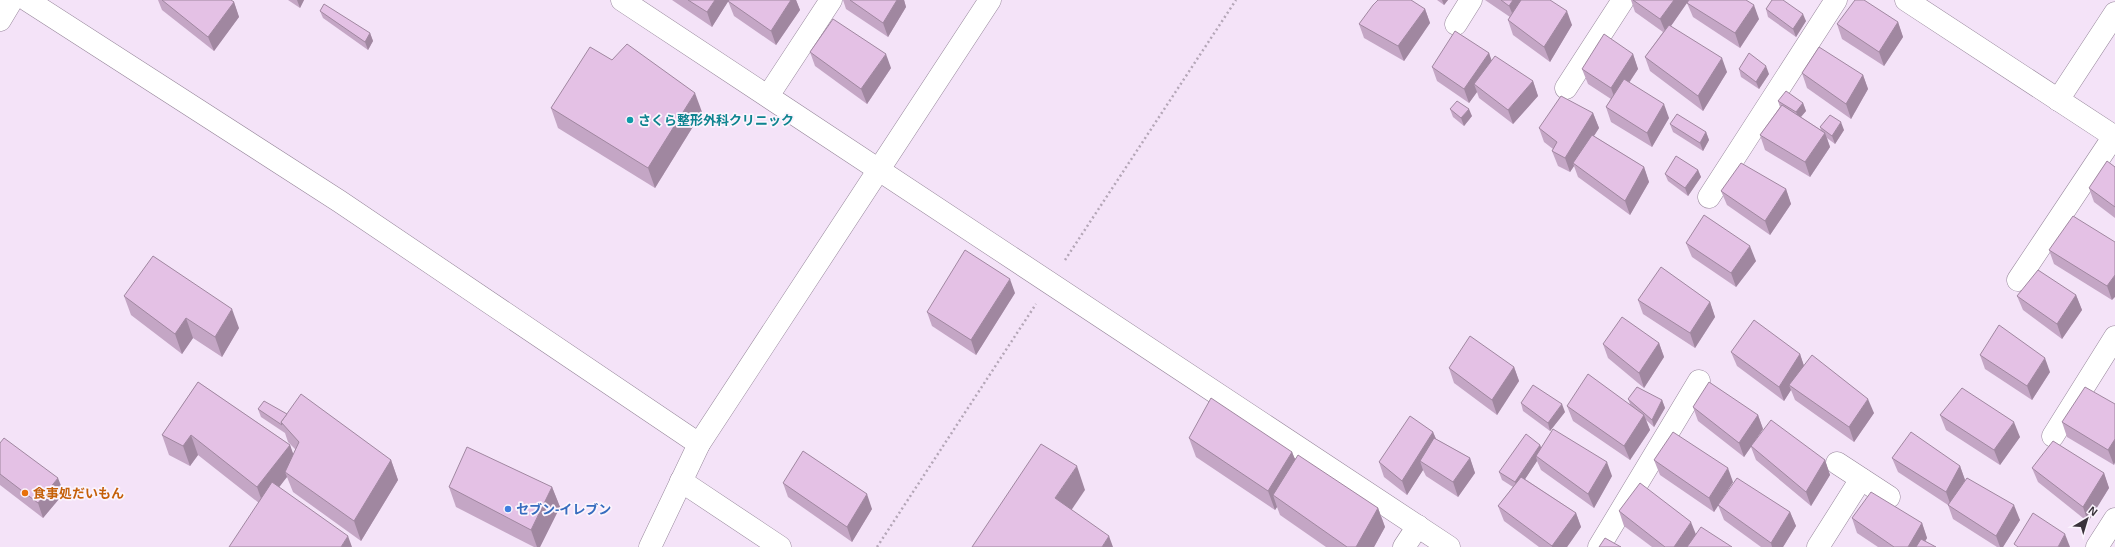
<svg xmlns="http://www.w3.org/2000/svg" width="2115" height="547" viewBox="0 0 2115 547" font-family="Arial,'Noto Sans JP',sans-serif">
<rect width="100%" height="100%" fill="#f4e3f8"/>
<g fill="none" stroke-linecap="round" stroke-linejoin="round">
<g stroke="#97879b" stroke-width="23">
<g id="minor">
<path d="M622,0L1449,547"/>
<path d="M1456,24L1471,0"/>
<path d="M1566,88L1623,0"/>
<path d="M768,96L831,0"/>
<path d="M1709,197L1836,0"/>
<path d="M2018,280L2114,136"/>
<path d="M2053,436L2115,337"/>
<path d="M1837,463L1889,497"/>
<path d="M681,481L780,547"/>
<path d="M1404,547L1418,526"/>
<path d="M1599,547L1699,381"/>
<path d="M1818,547L1861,479"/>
<path d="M2097,547L2115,519"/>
</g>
</g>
<g stroke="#97879b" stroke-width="23">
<g id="tertiary">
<path d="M27,0L339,201L699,444"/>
<path d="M1906,0L2115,137"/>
<path d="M0,20L12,0"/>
<path d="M2058,100L2115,13"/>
<path d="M650,547L699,444L990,0"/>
</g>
</g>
<g stroke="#b4a6b7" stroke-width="2.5" stroke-dasharray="2 3" stroke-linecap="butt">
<path d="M1065,260L1236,0"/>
<path d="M877,547L1036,304"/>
</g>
<use href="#minor" stroke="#fff" stroke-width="22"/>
<use href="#tertiary" stroke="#fff" stroke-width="22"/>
</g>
<g fill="#c4a6c5">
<path d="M158,0H231L234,2L239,17L214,51L162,10Z"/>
<path d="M288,0H304L300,8Z"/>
<path d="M672,0H796L800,10L776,45L734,16L728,1L729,0L712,27Z"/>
<path d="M843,0H904L906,7L888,37L846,9Z"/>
<path d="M1437,0H1448L1444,5Z"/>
<path d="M1485,0H1550L1572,25L1550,62L1513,35L1508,20L1510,17Z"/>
<path d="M1631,0H1689L1671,26L1727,72L1703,111L1650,71L1645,57L1663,32L1635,12Z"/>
<path d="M1687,3L1759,19L1740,48L1693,17Z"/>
<path d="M1425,9L1430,23L1404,61L1364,38L1359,24Z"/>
<path d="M1766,9L1806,21L1796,37L1768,17Z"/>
<path d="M320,11L370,33L373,41L368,50L323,18Z"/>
<path d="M1898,22L1903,37L1884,66L1842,39L1837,24Z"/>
<path d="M810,52L891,68L867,104L815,66Z"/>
<path d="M1489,53L1491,60L1533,81L1538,96L1513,124L1479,98L1477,92L1469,103L1437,81L1432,67Z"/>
<path d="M1633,54L1638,69L1629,83L1669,118L1652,147L1611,122L1606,107L1611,99L1588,84L1582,69Z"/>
<path d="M612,60L702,112L655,188L558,128L551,108Z"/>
<path d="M1739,69L1769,74L1759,89L1741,77Z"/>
<path d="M1802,73L1863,75L1868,89L1851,119L1807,88Z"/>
<path d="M1778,101L1803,103L1806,111L1801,117L1821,130L1820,127L1844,130L1835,144L1827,138L1830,147L1810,177L1765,150L1760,135L1780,107Z"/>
<path d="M1450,109L1472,116L1464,126L1453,117Z"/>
<path d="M1593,113L1599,128L1594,136L1644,167L1649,182L1630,215L1578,177L1574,166L1570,172L1558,166L1552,151L1553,149L1544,142L1539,128Z"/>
<path d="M1670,124L1706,132L1709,140L1703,151L1673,132Z"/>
<path d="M2115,167V218L2094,202L2089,188Z"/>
<path d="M1698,170L1701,177L1688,196L1668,181L1665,174Z"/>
<path d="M1786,189L1791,204L1770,235L1727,205L1721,191Z"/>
<path d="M2115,242L2112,300L2054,264L2049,250Z"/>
<path d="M1686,243L1756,261L1736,287L1692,257Z"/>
<path d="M1015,293L976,355L932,326L927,312Z"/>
<path d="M2076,295L2082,310L2062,339L2023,310L2017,296Z"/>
<path d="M124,296L239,328L222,357L193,338L182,354L131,315Z"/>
<path d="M1638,300L1710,302L1715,317L1695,348L1643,314Z"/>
<path d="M1659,343L1664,357L1644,388L1608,358L1603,344Z"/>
<path d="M1731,352L1800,354L1804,366L1874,413L1854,442L1795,400L1791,390L1784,401L1737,366Z"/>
<path d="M1980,355L2050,372L2032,400L1985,369Z"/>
<path d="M1514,367L1519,381L1497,415L1454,383L1449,368Z"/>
<path d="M198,382L290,445L293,455L296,450L288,442L285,433L261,417L258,409L287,414L391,460L398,480L361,541L293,492L287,477L259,503L198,455L190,466L169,455L162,435Z"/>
<path d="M1628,399L1662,400L1665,408L1654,427L1646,420L1650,430L1630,460L1573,421L1567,406L1630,404Z"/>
<path d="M1521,403L1565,412L1550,431L1523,411Z"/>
<path d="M2115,404V462L2114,465L2067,437L2062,422Z"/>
<path d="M1693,407L1758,415L1763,429L1756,439L1825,460L1830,475L1811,506L1756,460L1751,447L1744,457L1698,421Z"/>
<path d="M1940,415L2020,437L2000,465L1946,430Z"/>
<path d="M1433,432L1436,439L1470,458L1475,473L1458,497L1426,476L1423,470L1407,495L1384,477L1379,462Z"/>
<path d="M1189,438L1292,452L1295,460L1378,508L1385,527L1374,547H1326L1280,515L1277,507L1275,510L1196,457Z"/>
<path d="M0,443L64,493L43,518L0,485Z"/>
<path d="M1540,445L1541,447L1612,476L1594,508L1541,470L1537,461L1525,479L1576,513L1581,527L1567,547H1539L1504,521L1498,506L1513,487L1502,480L1499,472Z"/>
<path d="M1892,458L1960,466L1965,480L2020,520L2003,547H1997L1953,519L1948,505L1898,472Z"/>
<path d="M1654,460L1733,482L1714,512L1660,475Z"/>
<path d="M2032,468L2104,473L2109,488L2088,522L2038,482Z"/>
<path d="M783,483L872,509L852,542L788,497Z"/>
<path d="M449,487H552L560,507L540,547H534L456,507Z"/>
<path d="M1718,505L1790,512L1796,526L1783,547H1761L1724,520Z"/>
<path d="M1619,511L1696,534L1732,547H1652L1624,526Z"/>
<path d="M1852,518L1922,523L1927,538L1925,541L1936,547H1878L1857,533Z"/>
</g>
<g fill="#a087a0">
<path d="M297,0H304L300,8Z"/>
<path d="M715,0H729L712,27L707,12Z"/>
<path d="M791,0H796L800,10L776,45L771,31Z"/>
<path d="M897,0H904L906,7L888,37L883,23Z"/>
<path d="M1442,0H1448L1444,5Z"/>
<path d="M1513,0H1528L1515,20L1509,6Z"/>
<path d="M1674,0H1689L1666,33L1660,19Z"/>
<path d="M234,2L239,17L214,51L208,37Z"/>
<path d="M1754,5L1759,19L1740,48L1735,33Z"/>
<path d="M1425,9L1430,23L1404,61L1398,46Z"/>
<path d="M1567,11L1572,25L1550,62L1544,47Z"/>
<path d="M1803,14L1806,21L1796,37L1793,29Z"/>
<path d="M1898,22L1903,37L1884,66L1879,52Z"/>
<path d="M370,33L373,41L368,50L365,42Z"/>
<path d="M1489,53L1494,67L1474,84L1477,92L1469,103L1464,89Z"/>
<path d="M886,54L891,68L867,104L861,89Z"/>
<path d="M1633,54L1638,69L1616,102L1611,88Z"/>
<path d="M1722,58L1727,72L1703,111L1698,96Z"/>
<path d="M1766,66L1769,74L1759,89L1756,82Z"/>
<path d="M1863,75L1868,89L1851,119L1846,104Z"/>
<path d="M1533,81L1538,96L1513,124L1508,110Z"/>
<path d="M695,93L702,112L655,188L648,168Z"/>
<path d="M1803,103L1806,111L1799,119L1796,112Z"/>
<path d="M1664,104L1669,118L1652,147L1647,133Z"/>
<path d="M1469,109L1472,116L1464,126L1461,118Z"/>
<path d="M1593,113L1599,128L1575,165L1573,163L1574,166L1570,172L1565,158Z"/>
<path d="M1841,122L1844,130L1835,144L1832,136Z"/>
<path d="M1706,132L1709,140L1703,151L1700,143Z"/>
<path d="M1825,133L1830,147L1810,177L1805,162Z"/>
<path d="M1644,167L1649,182L1630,215L1625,201Z"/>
<path d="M1698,170L1701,177L1688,196L1685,188Z"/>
<path d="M1786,189L1791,204L1770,235L1765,221Z"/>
<path d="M1750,246L1756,261L1736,287L1731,273Z"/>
<path d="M2115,275V297L2112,300L2107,286Z"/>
<path d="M1010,279L1015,293L976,355L971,340Z"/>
<path d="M2076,295L2082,310L2062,339L2057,324Z"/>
<path d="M1710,302L1715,317L1695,348L1690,333Z"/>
<path d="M232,309L239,328L222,357L215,337Z"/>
<path d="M186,318L193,338L182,354L175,334Z"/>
<path d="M1659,343L1664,357L1644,388L1639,373Z"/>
<path d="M1800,354L1805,369L1789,385L1791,390L1784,401L1779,387Z"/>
<path d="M2045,358L2050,372L2032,400L2027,386Z"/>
<path d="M1514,367L1519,381L1497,415L1492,400Z"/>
<path d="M1868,399L1874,413L1854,442L1849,427Z"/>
<path d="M1662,400L1665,408L1654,427L1652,420Z"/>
<path d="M1562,404L1565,412L1550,431L1548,423Z"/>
<path d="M1644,415L1650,430L1630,460L1624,446Z"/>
<path d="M1758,415L1763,429L1744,457L1739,443Z"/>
<path d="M2014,422L2020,437L2000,465L1994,450Z"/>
<path d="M1433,432L1439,446L1420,461L1423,470L1407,495L1402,481Z"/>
<path d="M191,435L198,455L190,466L183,446Z"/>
<path d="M2115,439V462L2114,465L2108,450Z"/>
<path d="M290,445L297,464L285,472L287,477L264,507L257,487Z"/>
<path d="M1540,445L1543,453L1536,456L1537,461L1518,490L1515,482Z"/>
<path d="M1292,452L1300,471L1273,495L1277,507L1275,510L1268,491Z"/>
<path d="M1470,458L1475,473L1458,497L1453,482Z"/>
<path d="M391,460L398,480L361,541L354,521Z"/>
<path d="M1825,460L1830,475L1811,506L1806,492Z"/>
<path d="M1607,462L1612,476L1594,508L1588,494Z"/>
<path d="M1077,466L1085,490L1064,521L1055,498Z"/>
<path d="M1960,466L1965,480L1951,506L1946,492Z"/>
<path d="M1728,468L1733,482L1714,512L1709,498Z"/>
<path d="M2104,473L2109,488L2088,522L2083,507Z"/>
<path d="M58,478L64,493L43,518L38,503Z"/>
<path d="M552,487L560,507L540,547H537L531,530Z"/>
<path d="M867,494L872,509L852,542L847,527Z"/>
<path d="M2014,505L2020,520L2003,547H2000L1996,536Z"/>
<path d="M1378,508L1385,527L1374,547H1356Z"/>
<path d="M1790,512L1796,526L1783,547H1772L1771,543Z"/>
<path d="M1576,513L1581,527L1567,547H1552V546Z"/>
<path d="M1691,522L1697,537L1689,547H1674Z"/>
<path d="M1922,523L1927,538L1922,547H1908Z"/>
<path d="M2065,534L2070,547H2058Z"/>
<path d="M348,536L352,547H341Z"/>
<path d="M1109,536L1113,547H1102Z"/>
</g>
<g fill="#e4c1e5" stroke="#a087a0">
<path d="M162,0H231L234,2L208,37Z"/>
<path d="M688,0H715L707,12Z"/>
<path d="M729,0H791L771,31L728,1Z"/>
<path d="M850,0H897L883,23Z"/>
<path d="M1378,0H1411L1425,9L1398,46L1359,24L1373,5Z"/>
<path d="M1501,0H1513L1509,6Z"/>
<path d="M1521,0H1550L1567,11L1544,47L1508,20Z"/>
<path d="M1633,0H1674L1660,19Z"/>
<path d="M1689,0H1746L1754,5L1735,33L1687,3Z"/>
<path d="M1772,0H1783L1803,14L1793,29L1766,9Z"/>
<path d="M1855,0H1864L1898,22L1879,52L1837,24Z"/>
<path d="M324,4L370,33L365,42L320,11Z"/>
<path d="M833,19L886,54L861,89L810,52Z"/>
<path d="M1669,25L1722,58L1698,96L1645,57Z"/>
<path d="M1455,31L1489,53L1464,89L1432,67Z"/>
<path d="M1604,34L1633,54L1611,88L1582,69Z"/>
<path d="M627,44L695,93L648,168L551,108L590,47L612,60Z"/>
<path d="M1819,47L1863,75L1846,104L1802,73Z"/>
<path d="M1749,53L1766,66L1756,82L1739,69Z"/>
<path d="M1495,56L1533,81L1508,110L1474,84Z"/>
<path d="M1624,79L1664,104L1647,133L1606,107Z"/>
<path d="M1786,91L1803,103L1796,112L1778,101Z"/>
<path d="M1561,96L1593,113L1565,158L1552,151L1557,142L1539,128Z"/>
<path d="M1457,101L1469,109L1461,118L1450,109Z"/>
<path d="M1782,105L1825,133L1805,162L1760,135Z"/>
<path d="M1677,114L1706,132L1700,143L1670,124Z"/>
<path d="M1830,115L1841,122L1832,136L1820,127Z"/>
<path d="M1592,135L1644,167L1625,201L1573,163Z"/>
<path d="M1676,156L1698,170L1685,188L1665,174Z"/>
<path d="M2107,161L2115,167V207L2089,188Z"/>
<path d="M1741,163L1786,189L1765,221L1721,191Z"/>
<path d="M1704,215L1750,246L1731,273L1686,243Z"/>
<path d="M2073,216L2115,242V275L2107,286L2049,250Z"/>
<path d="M965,250L1010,279L971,340L927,312Z"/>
<path d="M153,256L232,309L215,337L186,318L175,334L124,296Z"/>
<path d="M1661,267L1710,302L1690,333L1638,300Z"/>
<path d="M2038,270L2076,295L2057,324L2017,296Z"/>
<path d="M1622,317L1659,343L1639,373L1603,344Z"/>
<path d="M1754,320L1800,354L1779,387L1731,352Z"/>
<path d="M1999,325L2045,358L2027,386L1980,355Z"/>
<path d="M1470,336L1514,367L1492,400L1449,368Z"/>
<path d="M1812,355L1868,399L1849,427L1789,385Z"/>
<path d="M1588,374L1644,415L1624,446L1567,406Z"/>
<path d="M198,382L290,445L257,487L191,435L183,446L162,435Z"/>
<path d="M1709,382L1758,415L1739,443L1693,407Z"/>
<path d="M1533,385L1562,404L1548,423L1521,403Z"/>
<path d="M1637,387L1662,400L1652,420L1628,399Z"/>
<path d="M2085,387L2115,404V439L2108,450L2062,422Z"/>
<path d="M1962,388L2014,422L1994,450L1940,415Z"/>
<path d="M301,394L391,460L354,521L285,472L299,442L281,422Z"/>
<path d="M1211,398L1292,452L1268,491L1189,438Z"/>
<path d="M264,401L287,414L281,422L282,425L258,409Z"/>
<path d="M1410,416L1433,432L1402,481L1379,462Z"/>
<path d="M1771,420L1825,460L1806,492L1751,446Z"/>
<path d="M1553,429L1607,462L1588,494L1536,456Z"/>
<path d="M1673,432L1728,468L1709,498L1654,460Z"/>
<path d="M1911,432L1960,466L1946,492L1892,458Z"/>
<path d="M1526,434L1540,445L1515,482L1499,472Z"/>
<path d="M4,438L58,478L38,503L0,474V443Z"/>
<path d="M1434,438L1470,458L1453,482L1420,461Z"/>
<path d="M2053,441L2104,473L2083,507L2032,468Z"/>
<path d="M1041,444L1077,466L1055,498L1109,536L1102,547H972Z"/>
<path d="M467,447L552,487L531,530L449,487Z"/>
<path d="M803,451L867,494L847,527L783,483Z"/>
<path d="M1298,455L1378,508L1356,547H1347L1273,495Z"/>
<path d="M1521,477L1576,513L1552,546L1498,506Z"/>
<path d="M1737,478L1790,512L1771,543L1718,505Z"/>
<path d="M1967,478L2014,505L1996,536L1948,505Z"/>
<path d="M272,482L348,536L341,547H229Z"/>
<path d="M1640,483L1691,522L1674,547H1665L1619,511Z"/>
<path d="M1871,492L1922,523L1908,547H1894L1852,518Z"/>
<path d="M2033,513L2065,534L2058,547H2018L2014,544Z"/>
<path d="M1701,527L1732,547H1687Z"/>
<path d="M1605,538L1621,547H1599Z"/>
<path d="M1921,539L1936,547H1916Z"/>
</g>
<circle fill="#0f9aa8" stroke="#fbf4fd" stroke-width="1.5" cx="630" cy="120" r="4"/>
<circle fill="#e8710a" stroke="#fbf4fd" stroke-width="1.5" cx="25" cy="493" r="4"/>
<circle fill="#3f7fe0" stroke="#fbf4fd" stroke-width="1.5" cx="508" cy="509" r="4"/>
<g text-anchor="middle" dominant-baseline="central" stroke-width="3.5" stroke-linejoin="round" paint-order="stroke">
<g font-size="13" font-weight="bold" fill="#0d838f" stroke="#fbf4fd" text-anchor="start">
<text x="638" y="120">さくら整形外科クリニック</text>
</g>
<g font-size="13" font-weight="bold" fill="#c56008" stroke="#fbf4fd" text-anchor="start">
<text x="33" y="493">食事処だいもん</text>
</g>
<g font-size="13" font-weight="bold" fill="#366cbe" stroke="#fbf4fd" text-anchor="start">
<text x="516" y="509">セブン-イレブン</text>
</g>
</g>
<g transform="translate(2087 519) rotate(38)" stroke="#fbf4fd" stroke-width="3" paint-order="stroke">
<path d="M0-3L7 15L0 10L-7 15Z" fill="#3a333b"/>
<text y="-6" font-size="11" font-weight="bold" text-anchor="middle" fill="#3a333b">N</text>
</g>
</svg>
